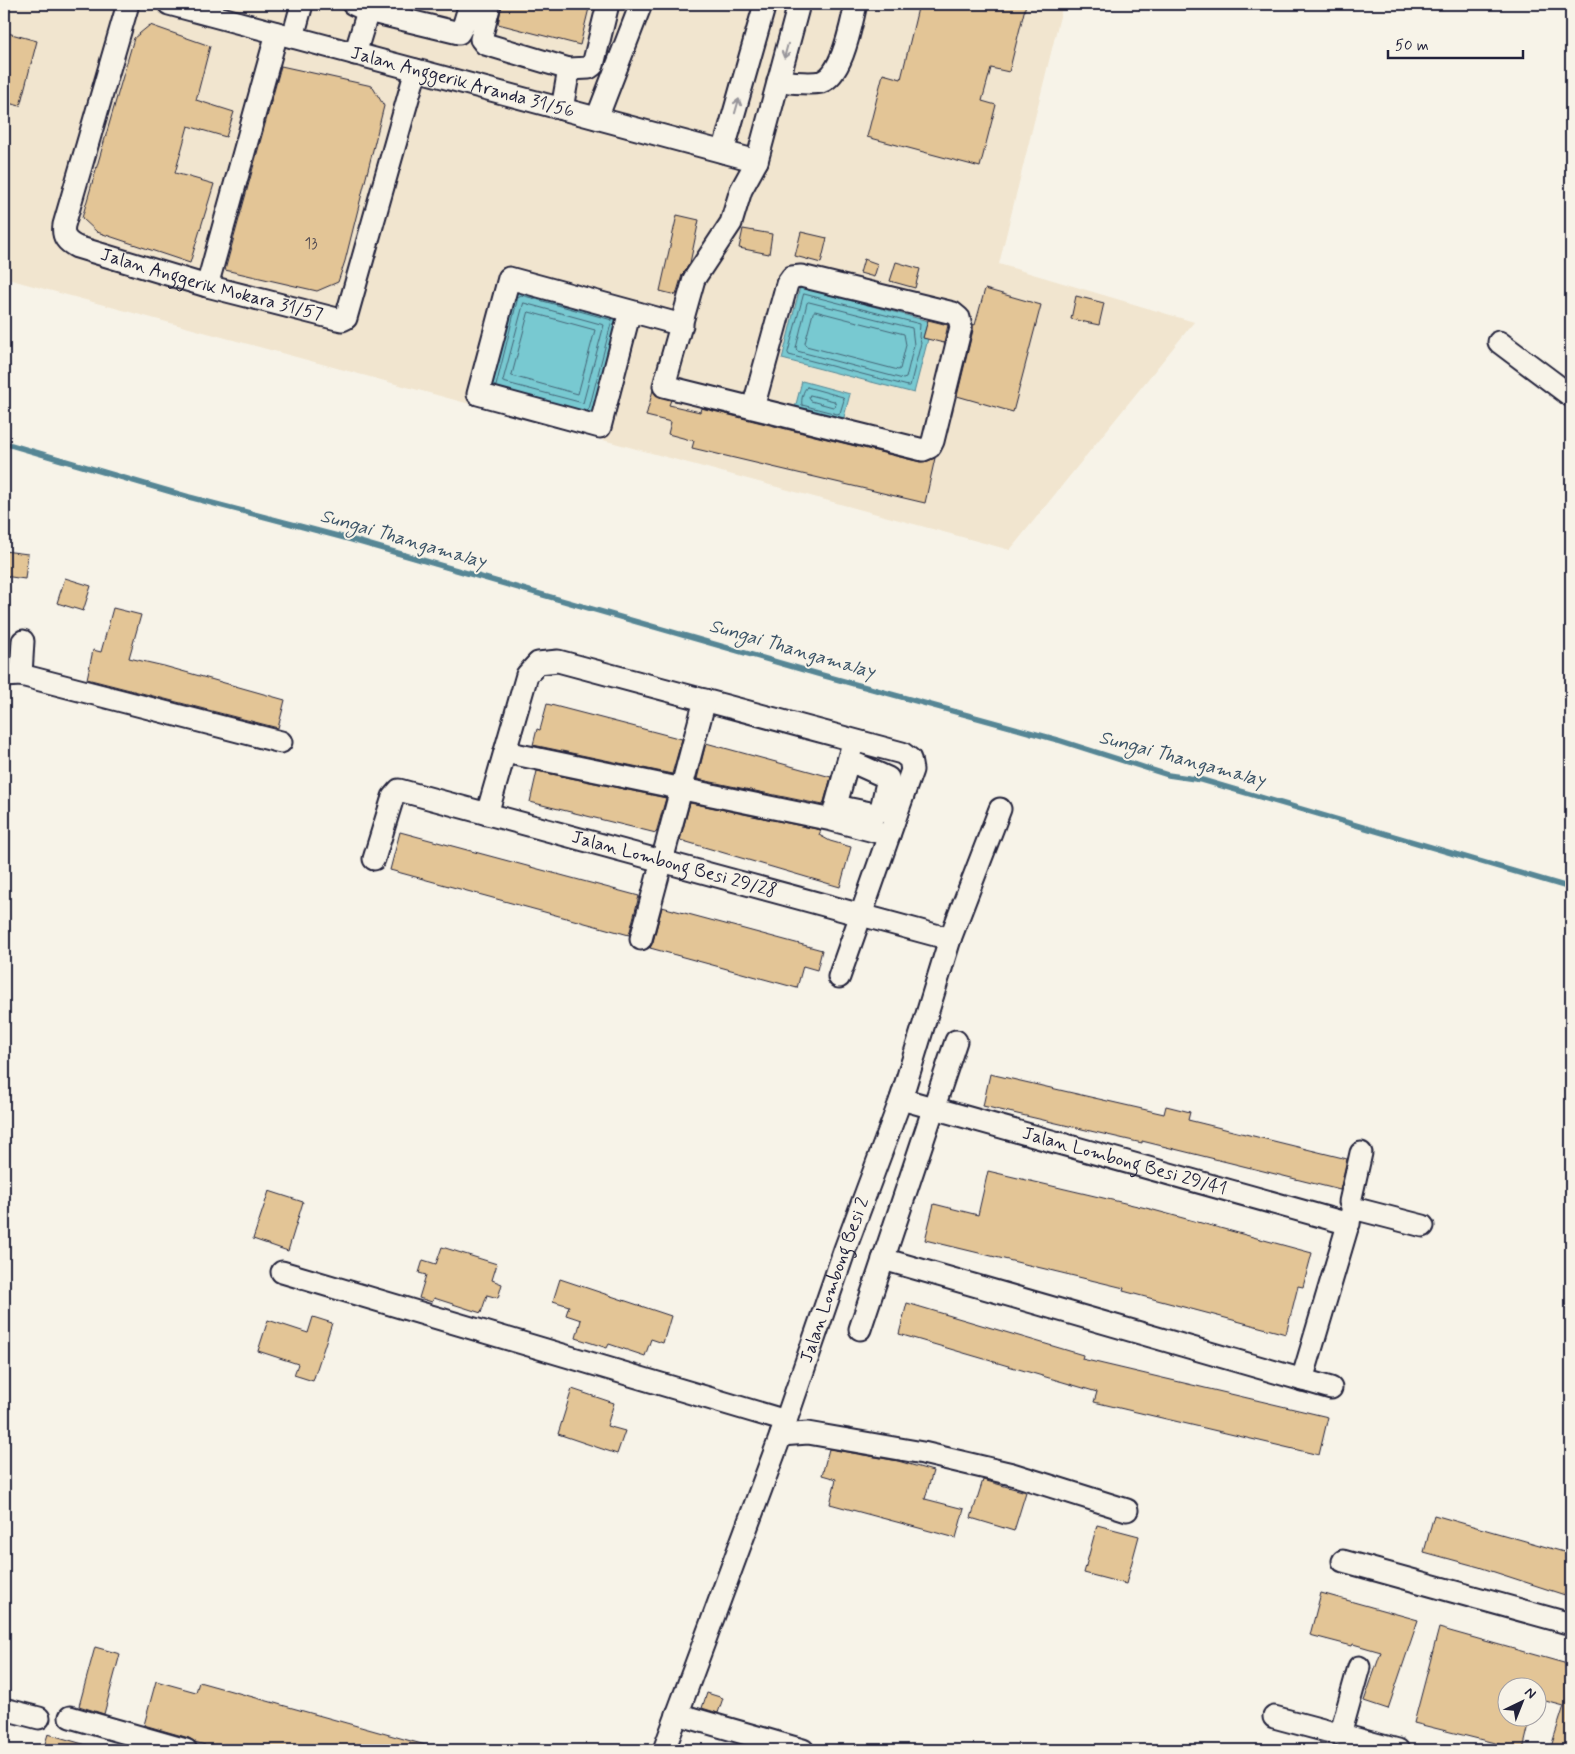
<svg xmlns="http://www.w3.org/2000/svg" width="1575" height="1754" viewBox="0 0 1575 1754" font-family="Mynerve,sans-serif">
<rect width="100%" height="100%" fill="#f7f3e8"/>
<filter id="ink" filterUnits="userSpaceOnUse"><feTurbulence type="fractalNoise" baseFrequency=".02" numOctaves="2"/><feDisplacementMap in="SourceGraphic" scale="10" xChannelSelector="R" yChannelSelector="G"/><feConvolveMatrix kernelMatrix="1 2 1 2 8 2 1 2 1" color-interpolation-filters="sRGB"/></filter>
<g filter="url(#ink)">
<path fill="#f1e5cf" d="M4,4H1063L999,264L1194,322L1010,550L4,278Z"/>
<g fill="#78c9d1" stroke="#568695">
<path d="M800,287L928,321L923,337L928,339L914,393L782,359Z"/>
<path d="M515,288L619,316L592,418L488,390Z"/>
<path d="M802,381L850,394L843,421L795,408Z"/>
</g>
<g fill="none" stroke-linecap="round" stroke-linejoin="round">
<g stroke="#446577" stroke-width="1">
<path d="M804,294L920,324L919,337L921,343L910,386H908L789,355L788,353Z"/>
<path d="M809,302L912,328L914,345L906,378L903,379L797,351L796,348L807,303Z"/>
<path d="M524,303L604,325L583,403L503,382Z"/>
<path d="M815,311L904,334L906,345L900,369L898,370L806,346L805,343L813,313Z"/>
<path d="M529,312L595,330L578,394L512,376Z"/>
<path d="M496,386L518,297L521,295L612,320L589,409L587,411"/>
<path d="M807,387L843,397L844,400L840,413L837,414L802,405C801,400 803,390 807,387Z"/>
<path d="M810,395L834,401L836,405L833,407L811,401L809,398Z"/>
</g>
<path stroke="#568695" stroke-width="5.5" d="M4,443L189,497L349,539L818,674L1058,740L1168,775L1202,780L1571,888"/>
</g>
<g fill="#e3c596" stroke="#22223b">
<path d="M502,4H590L580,45L498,24Z"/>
<path d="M919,4H1026L1009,72L991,68L982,101L996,105L980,167L867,137L883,74L901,79Z"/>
<path d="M150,25L210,46L196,100L234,112L226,137L188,126L182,148L175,173L214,184L190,263L97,232L82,218L134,38Z"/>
<path d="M4,32L37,41L20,106L4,102Z"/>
<path d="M281,66L372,86L384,106L345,261L338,282L317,291L225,270Z"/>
<path d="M677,215L699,220L690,263L682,275L676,295L660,291Z"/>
<path d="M743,229L772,234L769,254L739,248Z"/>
<path d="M801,232L827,238L821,263L795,256Z"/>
<path d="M864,259L878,264L874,277L860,273Z"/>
<path d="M896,262L920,269L915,288L890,281Z"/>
<path d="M985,289L1041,305L1013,412L957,396L973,330V324L975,325Z"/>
<path d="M1076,296L1104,303L1099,325L1071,319Z"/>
<path d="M928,320L948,325L944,343L923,338Z"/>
<path d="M653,390L656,395L671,400L669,405L700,412L701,408L920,462L928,461L935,458L925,503L692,448L694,441L668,434L671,422L646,416Z"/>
<path d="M4,551L28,554L25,579L4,576Z"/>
<path d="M65,578L91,586L83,611L57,603Z"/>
<path d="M113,608L141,615L129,658L164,666L285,700L278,728L87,679L93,650L101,652Z"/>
<path d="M547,704L682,739L672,774L533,745L537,729L540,730Z"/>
<path d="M706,743L831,777L823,805L697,779Z"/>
<path d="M537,771L666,798L656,833L530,802Z"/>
<path d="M690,803L821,830L819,835L830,841L851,847L840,887L680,840Z"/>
<path d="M400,832L639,896L629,935L390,870Z"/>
<path d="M662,907L822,950L817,970L803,966L797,988L650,948L653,942Z"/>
<path d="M990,1074L1164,1114L1166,1106L1190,1112L1188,1120L1347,1159L1340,1190L1142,1141V1143L983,1106Z"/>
<path d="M988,1171L1146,1208L1312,1253L1303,1287L1298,1286L1286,1334L1123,1291L1124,1288L925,1240L934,1204L978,1215Z"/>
<path d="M269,1191L303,1202L288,1251L253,1239Z"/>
<path d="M442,1247L497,1264L492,1280L502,1284L498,1298L487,1295L481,1313L434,1298L432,1302L419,1298L426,1275L419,1273L423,1260L436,1264Z"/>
<path d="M560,1279L671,1316L663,1343L651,1339L645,1356L609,1344L607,1348L576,1338L581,1320L566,1315L569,1306L553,1301Z"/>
<path d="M907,1303L1083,1355L1082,1359L1328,1417L1319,1455L1094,1402L1097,1392L899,1334Z"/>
<path d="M313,1317L332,1323L313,1381L294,1375L298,1364L258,1351L268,1320L308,1333Z"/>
<path d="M572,1389L614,1403L607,1426L625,1431L617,1454L558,1434Z"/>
<path d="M829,1449L898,1461L933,1471L925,1499L964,1509L956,1538L830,1504L836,1479L822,1475Z"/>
<path d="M983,1480L1026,1492L1014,1531L971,1518Z"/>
<path d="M1434,1515L1571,1554V1597L1479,1567L1424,1552Z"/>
<path d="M1097,1525L1139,1536L1126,1584L1084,1573Z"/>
<path d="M1321,1593L1418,1620L1388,1709L1364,1701L1381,1652L1353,1644L1352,1646L1310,1635Z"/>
<path d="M1439,1628L1571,1665V1750H1550L1564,1706L1538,1699V1686H1508V1716H1531L1523,1750L1414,1723Z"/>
<path d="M95,1647L120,1654L104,1714L79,1706Z"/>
<path d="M156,1681L196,1692L199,1682L429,1746L428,1750H236L223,1747L222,1750H218L204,1746L205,1745L195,1742L189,1738L144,1725Z"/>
<path d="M707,1693L723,1698L718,1713L702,1708Z"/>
<path d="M48,1734L90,1746V1750H43Z"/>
</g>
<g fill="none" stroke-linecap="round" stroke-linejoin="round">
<g stroke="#22223b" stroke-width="25">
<g id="minor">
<path id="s1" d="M128,4L64,225C62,237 67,242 77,247L207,286L337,319L342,320L346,318L416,70"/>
<path id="s2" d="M169,4L757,161"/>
<path d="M353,4L368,11L459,33L464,24L470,4"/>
<path d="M490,4L481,39L485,44L569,69L589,68L593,65L608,4"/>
<path d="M293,37L302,4"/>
<path d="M355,54L368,11"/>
<path d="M778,81C788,82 812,84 821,82C843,75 851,24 856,4"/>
<path d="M562,109L569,69"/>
<path d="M597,118L641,4"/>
<path d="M723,152L765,4"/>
<path d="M207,286L277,33"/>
<path d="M630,311L600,427L478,394L509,278L682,325"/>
<path d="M1499,342L1571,396"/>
<path d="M753,408L787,284L792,277L801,276L953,313L959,318L961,327L933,441L930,447L923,450L664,386L694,279L731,223L741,190L757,161L799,4"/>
<path d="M21,675L281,742"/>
<path d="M4,676L21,675L23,641"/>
<path d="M505,752L832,820L889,835"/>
<path d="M836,806L875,814L881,809L888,778L859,765L848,763"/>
<path d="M487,814L527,675L538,663L558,661L902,753L910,759L912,770L839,977"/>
<path d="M832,819L851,750"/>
<path id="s3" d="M374,859L393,797L399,790L950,939"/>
<path d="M641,939L705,700"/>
<path id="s4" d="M901,1099L1349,1224"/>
<path d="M1353,1208L1350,1202L1361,1153"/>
<path d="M883,1259L1331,1388"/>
<path d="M282,1272L786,1421"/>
<path d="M860,1329L956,1041"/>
<path d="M1302,1380L1353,1208L1423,1226"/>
<path d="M781,1435L808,1433L923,1453L1012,1474L1127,1510"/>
<path d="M1343,1561L1571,1624"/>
<path d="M4,1709L39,1718"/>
<path d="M677,1714L803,1750"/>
<path d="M70,1717L186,1750"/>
<path d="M1274,1717L1398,1750"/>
<path d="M1340,1735L1359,1667"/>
<path id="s5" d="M664,1750L781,1435L845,1249L901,1099L950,939L1000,809"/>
</g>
</g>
<use href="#minor" stroke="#f7f3e8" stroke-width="21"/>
</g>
<defs><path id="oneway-shaft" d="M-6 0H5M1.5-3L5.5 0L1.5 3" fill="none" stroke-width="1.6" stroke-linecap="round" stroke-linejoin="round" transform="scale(1.25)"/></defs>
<g stroke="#97959a">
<use href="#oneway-shaft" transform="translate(786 51) rotate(105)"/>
<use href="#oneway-shaft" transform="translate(737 106) rotate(-74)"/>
</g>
</g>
<g text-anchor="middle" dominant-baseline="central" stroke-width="4" stroke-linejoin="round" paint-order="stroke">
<g font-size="15" fill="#524b52">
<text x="311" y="244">13</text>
</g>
<g font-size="18" fill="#22223b" stroke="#f7f3e8">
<text stroke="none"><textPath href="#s2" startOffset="304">Jalan Anggerik Aranda 31/56</textPath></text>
<text stroke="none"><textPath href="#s1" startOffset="398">Jalan Anggerik Mokara 31/57</textPath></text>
<text stroke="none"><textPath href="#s3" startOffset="359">Jalan Lombong Besi 29/28</textPath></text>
<text stroke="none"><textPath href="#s4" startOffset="232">Jalan Lombong Besi 29/41</textPath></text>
<text stroke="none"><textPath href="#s5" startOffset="500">Jalan Lombong Besi 2</textPath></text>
</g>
<g font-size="19" font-style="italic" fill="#3c5468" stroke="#f7f3e8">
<text transform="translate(403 539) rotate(16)">Sungai Thangamalay</text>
<text transform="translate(792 649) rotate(16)">Sungai Thangamalay</text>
<text transform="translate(1182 759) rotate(15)">Sungai Thangamalay</text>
</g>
</g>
<rect width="1575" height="1754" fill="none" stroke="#f7f3e8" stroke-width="20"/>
<rect x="10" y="10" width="1555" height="1734" fill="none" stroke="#22223b" stroke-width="2" filter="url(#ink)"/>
<g transform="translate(1522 1702) rotate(43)"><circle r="24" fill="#f7f3e8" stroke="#a29fa3"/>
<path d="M0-4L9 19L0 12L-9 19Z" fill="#22223b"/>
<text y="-8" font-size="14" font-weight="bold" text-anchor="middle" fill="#22223b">N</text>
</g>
<path d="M1388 50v8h135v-8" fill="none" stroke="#22223b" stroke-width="2.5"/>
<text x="1395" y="50" font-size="15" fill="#22223b" stroke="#f7f3e8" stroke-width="4" paint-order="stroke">50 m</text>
</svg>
